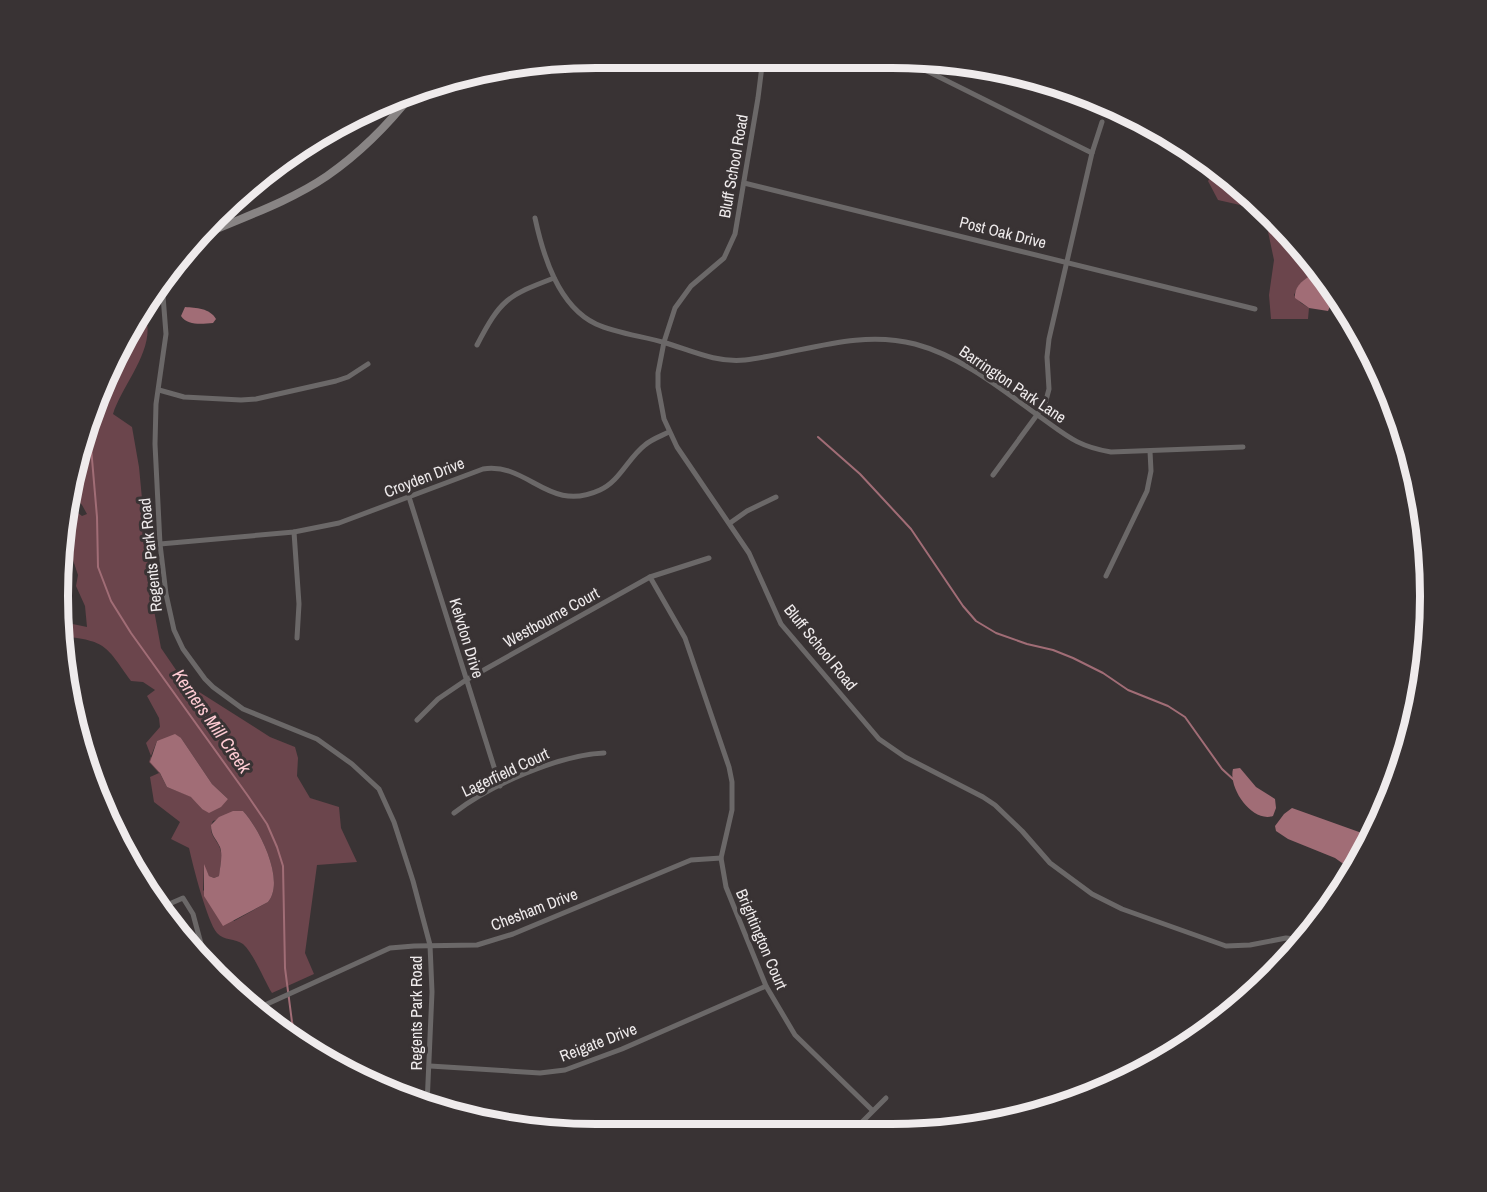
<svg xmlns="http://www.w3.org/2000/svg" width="1487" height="1192" viewBox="0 0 1487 1192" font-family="'Archivo Narrow',sans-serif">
<rect width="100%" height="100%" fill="#393334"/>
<g fill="#6b454c" fill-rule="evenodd">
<path d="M1216,169L1246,191L1262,210L1218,200L1208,181Z"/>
<path d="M1264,213L1316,276C1304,277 1299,284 1294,295L1301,303L1309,308L1308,319H1271L1269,295L1274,260Z"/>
<path d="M142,309C162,343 123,382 113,414L132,427L139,467L151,594L161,648L185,683L270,737L295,747L298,758L297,776L310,798L339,807L341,828L357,862L317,865L305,953L314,974L272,993C264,980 254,954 243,944C235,938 224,941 217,933C207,921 193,866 189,848L171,839L180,822L154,802L150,777L159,773L149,762L151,756L146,743L160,727L159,718L147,696L155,690L143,682L131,681C106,646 107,641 62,636L60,619L63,622L87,627L85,606L76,586L78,575L72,557V538L69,524L67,523L69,506L82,516L87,514L82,505L71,493L75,456L129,326ZM181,738L212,784L228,799L202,809L192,797L167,787L151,756L157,741ZM243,811C259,828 286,881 268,902L234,921L203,890L204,866L209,876L214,878L219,876C220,868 222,859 221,852C219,839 206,835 213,821Z"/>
</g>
<g fill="#a16d76">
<path d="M1310,276H1316L1332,295L1331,304L1328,311L1309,308L1295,298C1294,288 1301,281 1310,276Z"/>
<path d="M185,307C196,308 210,308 216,319L213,323C202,324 188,326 181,316Z"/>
<path d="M175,734L181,738L212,784L228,799L221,807L209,813L202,809L191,797L167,787L160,773L150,762L157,741Z"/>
<path d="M1240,768L1256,787L1275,799L1276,808L1273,816C1252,823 1228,788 1233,769Z"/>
<path d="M1292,808L1373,837L1352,870L1335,858L1288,839L1276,831L1275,826L1284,814Z"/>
<path d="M233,811H243C259,828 286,881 268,902L223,926L204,896V864L209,876L214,878L219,876C220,867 223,855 220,847C216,838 211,836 211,825L219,817Z"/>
</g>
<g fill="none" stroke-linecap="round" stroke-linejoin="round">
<g stroke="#a16d76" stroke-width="2">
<path d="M89,424L97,517L98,567L111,601L131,633L248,796L267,824L277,847L283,866L285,968L292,1022L297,1040"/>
<path d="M818,437L860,474L911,529L963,606L976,621L996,633L1027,644L1053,650L1073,658L1103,673L1128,690L1168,706L1185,717L1222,769L1234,780"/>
</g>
<g stroke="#6b6868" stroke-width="5">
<path d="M763,58L758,98L735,234L724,258L691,286L675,308L664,342L658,373V387L664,419L677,447L749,553L781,624L879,739L905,757L983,797L995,805L1022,831L1050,863L1092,894L1122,909L1226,946L1250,945L1286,938L1304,940"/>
<path d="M901,58L1092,153"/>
<path d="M744,183L1255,309"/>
<path d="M535,218C543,255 558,306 596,324C618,334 643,336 666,343C692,351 717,363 745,360C802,353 857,329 915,344C960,356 999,387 1036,414C1065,434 1075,446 1111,452L1243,447"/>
<path d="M162,283L166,334L156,404L155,444L160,544L166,594L174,630L183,649L205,679L213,687L243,709L317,739L352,764L379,789L394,822L413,881L430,945L432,992L427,1105"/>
<path d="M477,345C501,299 507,296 554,278"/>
<path d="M159,390L184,397L241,400L256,399L336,381L348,377L368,364"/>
<path d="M993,475L1045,404L1049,389L1047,357L1049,339L1092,153L1102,122"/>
<path d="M409,497L500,786"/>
<path d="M730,523L747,511L776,497"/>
<path d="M294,532L299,604L297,638"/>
<path d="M160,544L294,532L339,523L483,469C529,462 548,514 600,490C620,481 628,458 645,445C652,439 661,436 669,432"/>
<path d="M1106,576L1147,491L1151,471L1150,451"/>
<path d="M650,577L685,638L729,767L732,782V810L721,858L726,887L766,986L795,1035L872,1110"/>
<path d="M417,720L438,699L466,680L650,577L709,558"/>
<path d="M454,813C490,785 559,755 604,753"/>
<path d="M160,908L183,898L193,914L207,966"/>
<path d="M254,1010L390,948L414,946L477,945L513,934L691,860L721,858"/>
<path d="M430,1066L540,1073L565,1070L622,1049L766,986"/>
<path d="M850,1134L886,1098"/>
</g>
<path stroke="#888484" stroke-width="8" d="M198,237C241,218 289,202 327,176C360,153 388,125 413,93"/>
</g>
<g text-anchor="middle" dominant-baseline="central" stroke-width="6" stroke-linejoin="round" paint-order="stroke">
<g font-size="16" fill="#efebec" stroke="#393334">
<text transform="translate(733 166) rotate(-80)">Bluff School Road</text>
<text transform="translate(1003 232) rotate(14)">Post Oak Drive</text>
<text transform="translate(1013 384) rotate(34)">Barrington Park Lane</text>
<text transform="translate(424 477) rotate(-21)">Croyden Drive</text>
<text transform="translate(150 555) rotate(-96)">Regents Park Road</text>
<text transform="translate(551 617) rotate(-29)">Westbourne Court</text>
<text transform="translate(467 638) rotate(73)">Kelvdon Drive</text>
<text transform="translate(821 647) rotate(51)">Bluff School Road</text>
<text transform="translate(505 772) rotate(-25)">Lagerfield Court</text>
<text transform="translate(534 909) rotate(-21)">Chesham Drive</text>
<text transform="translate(762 939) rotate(67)">Brightington Court</text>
<text transform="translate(416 1013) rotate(-90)">Regents Park Road</text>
<text transform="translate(598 1042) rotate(-21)">Reigate Drive</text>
</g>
<g font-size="18" font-style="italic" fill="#ffccd4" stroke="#393334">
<text transform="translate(212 721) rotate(55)">Kerners Mill Creek</text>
</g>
</g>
<path d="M0 0H1487V1192H0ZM596 68H892A528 528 0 0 1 1420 596V596A528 528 0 0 1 892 1124H596A528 528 0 0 1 68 596V596A528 528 0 0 1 596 68Z" fill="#393334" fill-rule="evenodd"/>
<path fill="none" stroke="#efebec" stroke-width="8" d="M596 68H892A528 528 0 0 1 1420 596V596A528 528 0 0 1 892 1124H596A528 528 0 0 1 68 596V596A528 528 0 0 1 596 68Z"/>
</svg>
